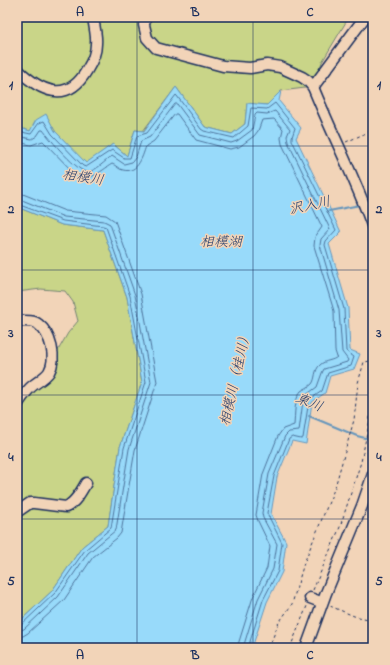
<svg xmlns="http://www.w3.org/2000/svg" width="390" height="665" viewBox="0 0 390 665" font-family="'Indie Flower','Klee One',sans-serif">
<rect width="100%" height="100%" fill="#f2d4b8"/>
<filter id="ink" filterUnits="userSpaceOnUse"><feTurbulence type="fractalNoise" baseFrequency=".025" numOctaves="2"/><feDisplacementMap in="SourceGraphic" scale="8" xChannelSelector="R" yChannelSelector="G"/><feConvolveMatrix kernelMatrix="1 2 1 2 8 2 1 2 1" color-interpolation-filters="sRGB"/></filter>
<g filter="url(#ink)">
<g fill="#c9d588" stroke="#728273">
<path d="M17,17H349L322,62L313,87L281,91L267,105L247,104L245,124L232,134L205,127L176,87L143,131L135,130L127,156L113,144L86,164L55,131L46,115L30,131L17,127Z"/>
<path d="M17,207L62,225L103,230L127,297L142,382L120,447L108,526L82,547L52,591L17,624V409L52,361L68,333L78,321L73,302L65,291L41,289L17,292Z"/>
</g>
<path fill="#98dafa" stroke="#6696bc" d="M176,87L205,127L232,134L245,124L247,103L267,105L281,91L279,101L301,128L296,138L341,232L329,244L348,308L350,350L360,354L354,369L330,376L325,393L312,402L306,444L292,441L277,477L271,514L286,542L282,572L267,602L252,648H17V624L52,591L82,547L108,526L120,447L142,382L127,297L103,230L62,225L17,207V127L30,131L36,120L46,114L55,131L86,163L113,144L127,156L135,130L144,131Z"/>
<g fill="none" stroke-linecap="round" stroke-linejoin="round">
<g stroke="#4d739c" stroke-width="1">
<path d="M17,131L31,134L39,123L44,121L52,134L83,166L86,167L112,150L124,158H130L137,136L147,133L176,95L177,96L201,129L204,131L234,138L248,126L251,108L267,109L275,103L295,128L292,137V140L336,230L326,241L325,245L344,309L346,351L354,357L351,366L328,373L322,391L309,400L303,438L301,439L292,437L289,439L274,476L267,513L282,543L278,571L263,600L248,648"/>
<path d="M17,136L32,139L37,136L41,130H43C49,138 79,174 88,172C97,170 105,161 112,156L124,164L132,162L136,157L141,141L150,137L175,104H177L200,135L231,143L237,141L252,130L255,115L257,113L267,114L275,111L290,129L287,136L288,142L330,229L321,239L320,245L339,310L342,352L348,360L347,362L324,369L322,373L317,387L306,395L303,401L299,431L289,432L285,436L269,474L262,513L263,518L277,544L273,569L258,599L243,648"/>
<path d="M17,142L31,145L43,141L75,174C89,184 100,171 112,164C115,165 117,167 120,169C137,176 142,158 146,146L154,141L175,114H177L196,140L230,149L239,147L254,136L258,131L262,120L274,119L283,129L281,138L282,144L322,227L315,237L314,246L334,311L335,351L337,357C333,361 325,360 320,365C314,370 316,379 312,384C309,387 304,389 301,391C294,399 295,415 294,425L283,429L278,436L263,474L256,515L258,521L270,546L267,568L253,597L237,648"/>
<path d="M17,193L23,194L65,211L106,215L115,221L141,294L157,382L135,450L121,533L117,538L93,557L64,600L28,633L23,636L17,637"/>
<path d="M17,199L22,200L64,217L104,221L110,224L135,295L151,382L129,449L116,530L88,553L58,597L24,629L17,631"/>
<path d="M17,204L63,221L103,226L106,227L130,296L146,382L124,448L111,528L85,550L55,593L21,625L17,626"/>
</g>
<g stroke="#6696bc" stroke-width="2">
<path d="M366,203L373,202"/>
<path d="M329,211L360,205"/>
<path d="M309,416L357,436L373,440"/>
</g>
<g stroke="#1b2f5e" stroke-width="13">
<g id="minor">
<path d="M145,17L144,25L147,38L156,48L223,66L250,68L267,65L280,67L302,77L308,81L313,87C332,134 356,180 373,228"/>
<path d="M372,17L373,18"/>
<path d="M17,69C40,91 67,105 87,70C92,62 96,54 96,44C97,36 94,26 93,17"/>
<path d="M313,87L365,17"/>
<path d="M17,321C23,321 34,320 38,324C51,334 57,358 49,372C44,379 36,382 30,388C25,393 21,399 17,405"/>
<path d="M17,512L30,503H34L66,507C75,503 81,492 86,483"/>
<path d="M310,598L318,601"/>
<path d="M306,648L326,593L362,506L373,474"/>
</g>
</g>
<g stroke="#1b2f5e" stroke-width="1" stroke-dasharray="3 3" stroke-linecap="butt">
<path d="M346,142L373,130"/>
<path d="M313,590L340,527L361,462L369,424L373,393"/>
<path d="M330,606L354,616L373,620"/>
<path d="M269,648L278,624L292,604L304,563L335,487L354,420L358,383L364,362L371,361L373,371"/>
<path d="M290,648L307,606"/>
</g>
<use href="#minor" stroke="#f2d4b8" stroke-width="10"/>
</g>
</g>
<path fill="none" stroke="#1b2f5e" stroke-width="1" stroke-opacity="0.55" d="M137,17V648M253,17V648M17,146H373M17,270H373M17,395H373M17,519H373"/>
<g text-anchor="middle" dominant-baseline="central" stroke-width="3" stroke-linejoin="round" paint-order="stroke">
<g font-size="14" font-style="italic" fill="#28406e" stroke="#f2d4b8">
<text transform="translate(83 178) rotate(9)">相模川</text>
<text transform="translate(310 206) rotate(-12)">沢入川</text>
<text x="221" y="242">相模湖</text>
<text transform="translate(236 378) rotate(-77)">相模川（桂川）</text>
<text transform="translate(309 403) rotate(22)">東川</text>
</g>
</g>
<rect width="390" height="665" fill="none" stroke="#f2d4b8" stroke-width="44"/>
<rect x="22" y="22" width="346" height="621" fill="none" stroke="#1b2f5e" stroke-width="1.5"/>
<g font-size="13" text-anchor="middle" font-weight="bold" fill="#1b2f5e">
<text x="80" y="16">A</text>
<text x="195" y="16">B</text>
<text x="310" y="16">C</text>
<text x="11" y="89">1</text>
<text x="379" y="89">1</text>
<text x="11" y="213">2</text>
<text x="379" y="213">2</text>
<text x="11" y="337">3</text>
<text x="379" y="337">3</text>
<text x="11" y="461">4</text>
<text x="379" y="461">4</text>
<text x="11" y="585">5</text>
<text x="379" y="585">5</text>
<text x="80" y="659">A</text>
<text x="195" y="659">B</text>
<text x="310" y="659">C</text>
</g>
</svg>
